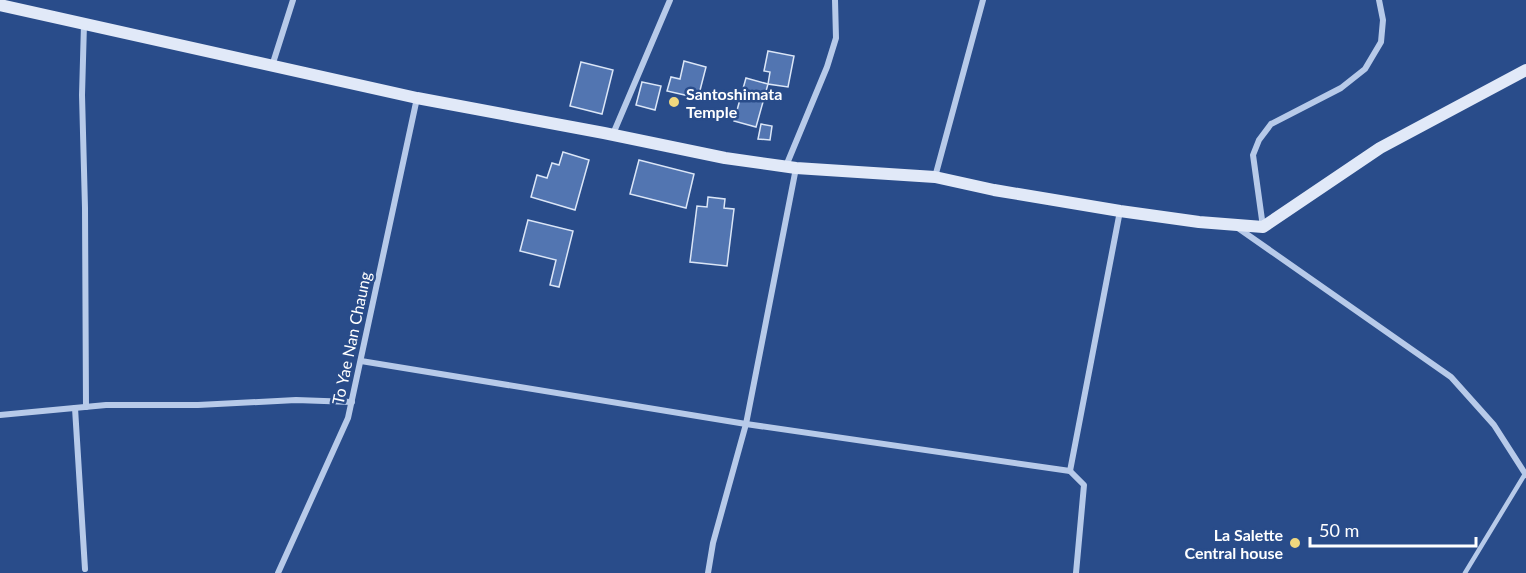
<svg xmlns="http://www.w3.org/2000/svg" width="1526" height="573" viewBox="0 0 1526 573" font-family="Lato,sans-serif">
<rect width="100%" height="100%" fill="#294c8a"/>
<g fill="#5275b1" stroke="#dbe6f7" stroke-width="1.5">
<path d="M768,51L794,56L788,87L768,84L770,72L764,71Z"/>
<path d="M684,61L706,67L698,98L667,91L671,77L680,79Z"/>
<path d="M581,62L613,70L602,114L570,106Z"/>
<path d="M746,78L768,84L756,127L734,121Z"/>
<path d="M642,82L661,86L655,110L636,105Z"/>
<path d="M761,124L772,126L770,140L758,139Z"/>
<path d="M563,152L589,160L575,210L531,197L537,175L547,178L552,163L559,165Z"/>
<path d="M639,160L694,174L686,208L630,194Z"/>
<path d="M708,197L725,199L724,208L734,209L727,266L690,262L697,206L707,207Z"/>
<path d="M528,220L573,231L559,287L550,285L556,260L520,251Z"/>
</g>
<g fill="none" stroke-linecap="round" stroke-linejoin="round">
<path stroke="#b7cae9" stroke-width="4.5" d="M1465,573L1525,474"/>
<g stroke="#b7cae9" stroke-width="6">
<path d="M84,24L82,95L85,208L86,407"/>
<path d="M272,66L293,0"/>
<path d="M613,134L670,0"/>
<path d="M786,166L827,67L836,38L835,0"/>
<path d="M935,177L983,0"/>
<path d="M1263,227L1253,155L1259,140L1271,124L1341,88L1365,69L1381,42L1383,20L1379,0"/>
<path d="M1238,228L1451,377L1494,425L1526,475"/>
<path d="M361,361L746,424L1070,471L1084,485L1076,573"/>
<path d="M75,408L85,569"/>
<path d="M0,415L106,405H198L296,400L352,402"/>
<path d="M1070,471L1120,211"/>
<path d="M278,573L348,418L417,98"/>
<path d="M708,573L713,543L746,424L796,168"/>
</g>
<path stroke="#e1e9f8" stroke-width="12" d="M0,5L417,98L604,133L725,158L796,168L935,177L994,190L1120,211L1199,222L1263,227L1380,148L1526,70"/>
</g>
<g fill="#f0d87e" stroke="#294c8a" stroke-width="2">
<circle cx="674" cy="102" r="6"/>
<circle cx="1295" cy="543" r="6"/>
</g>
<g text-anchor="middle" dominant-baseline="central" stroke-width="5" stroke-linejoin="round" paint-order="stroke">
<g font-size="16" font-weight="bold" fill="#fff" stroke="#294c8a" text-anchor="start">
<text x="686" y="93">Santoshimata<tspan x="686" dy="18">Temple</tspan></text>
<text x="1283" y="534" text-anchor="end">La Salette<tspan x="1283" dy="18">Central house</tspan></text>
</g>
<g font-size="16" fill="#fff" stroke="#294c8a">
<text transform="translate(351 338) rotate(-78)">To Yae Nan Chaung</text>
</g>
</g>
<path d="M1310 537v9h166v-9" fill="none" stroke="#ffffff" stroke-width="3"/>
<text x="1319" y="537" font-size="18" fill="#ffffff" stroke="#294c8a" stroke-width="4.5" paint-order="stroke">50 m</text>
</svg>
